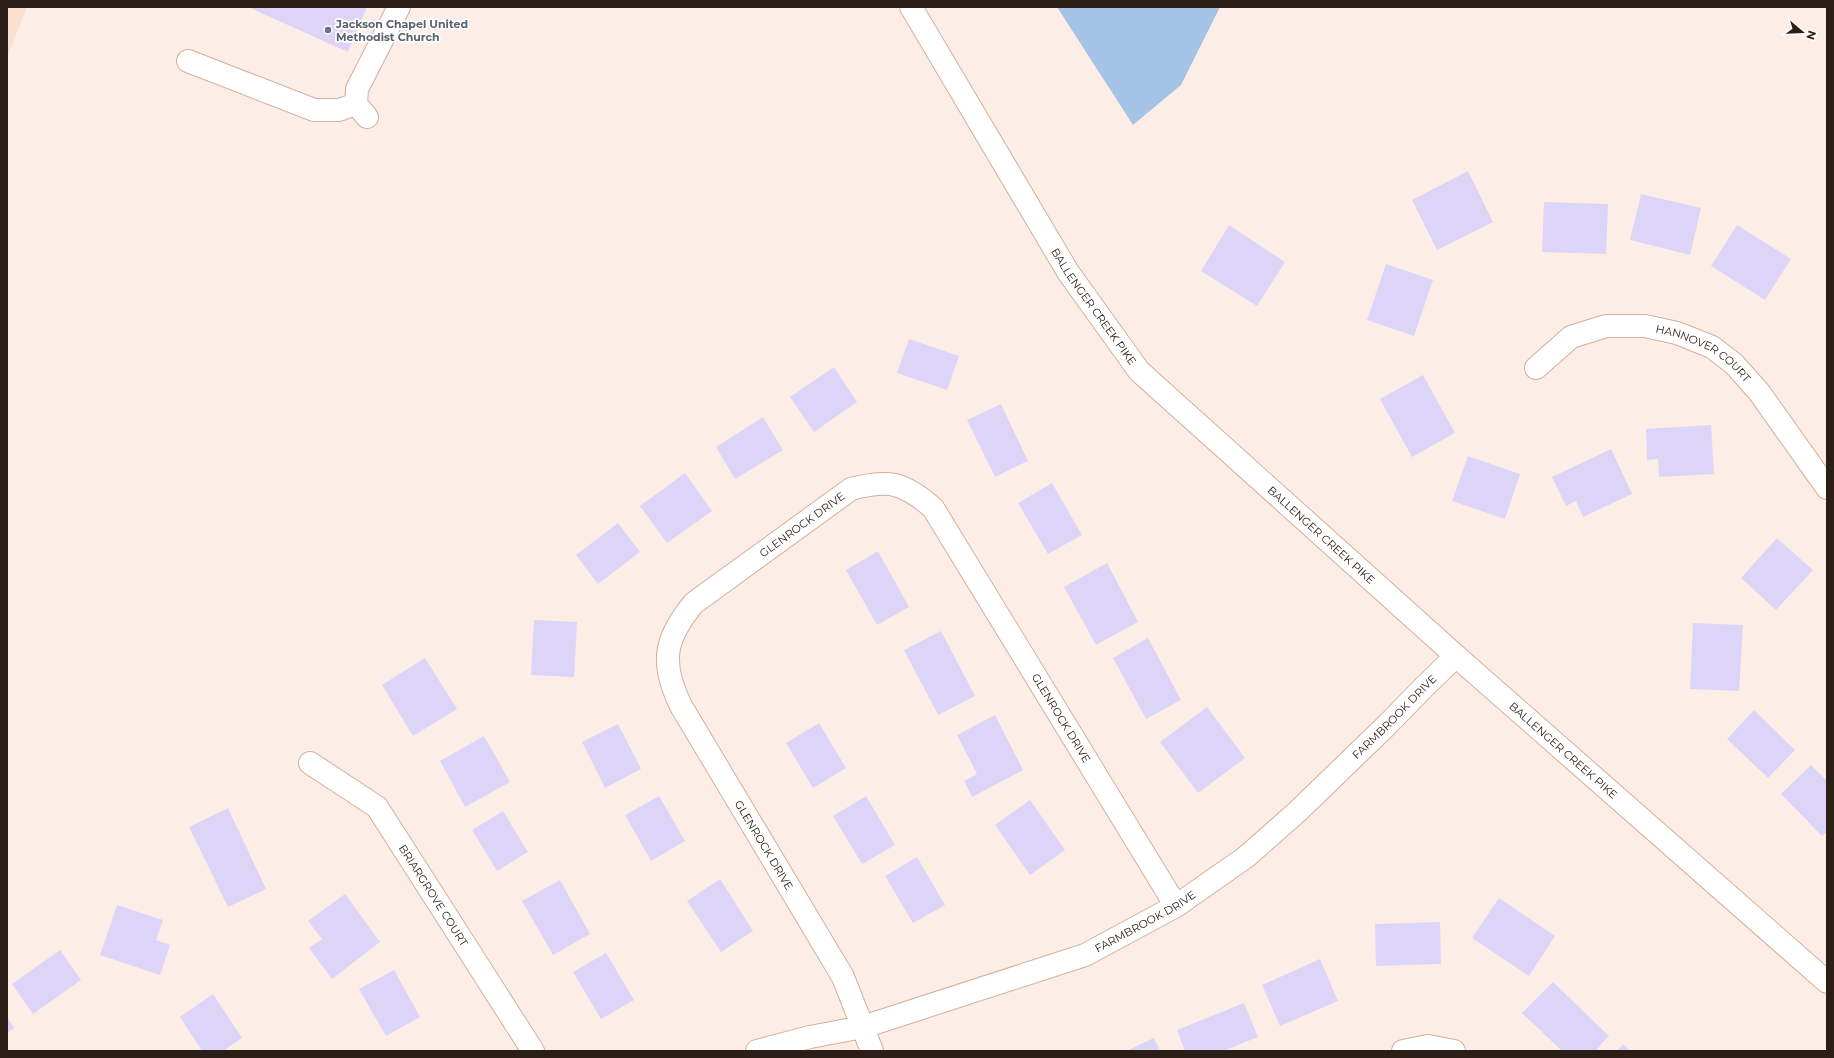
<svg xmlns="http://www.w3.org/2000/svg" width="1834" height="1058" viewBox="0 0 1834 1058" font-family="Montserrat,sans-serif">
<rect width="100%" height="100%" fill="#fceee6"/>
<path fill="#fae0d1" d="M7,7H27L7,58Z"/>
<path fill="#a5c4e5" d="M1057,7H1220L1181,85L1133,125Z"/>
<g fill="#ddd5f8">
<path d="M248,7H367L348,52Z"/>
<path d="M1468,171L1493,222L1437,250L1412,200Z"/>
<path d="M1641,194L1701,208L1690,255L1630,240Z"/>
<path d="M1544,202L1608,204L1606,254L1542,252Z"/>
<path d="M1229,225L1285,262L1257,306L1201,271Z"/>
<path d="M1737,225L1791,259L1765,300L1711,266Z"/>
<path d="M1386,264L1433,280L1414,336L1367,320Z"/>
<path d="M909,339L959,356L947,390L897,373Z"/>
<path d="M834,367L857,402L814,432L790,397Z"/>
<path d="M1423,375L1455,433L1412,457L1380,399Z"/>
<path d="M1001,404L1028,461L995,477L967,420Z"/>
<path d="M763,417L783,450L735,479L716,447Z"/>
<path d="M1711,425L1714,474L1659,477L1658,459L1647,460L1646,429Z"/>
<path d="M1611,449L1632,494L1583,517L1576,501L1566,506L1552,477Z"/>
<path d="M1468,456L1520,474L1505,519L1452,501Z"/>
<path d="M685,473L712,511L667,543L640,506Z"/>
<path d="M1052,483L1082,535L1048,554L1018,503Z"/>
<path d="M618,523L640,552L598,584L576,555Z"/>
<path d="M1777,538L1813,570L1776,610L1741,578Z"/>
<path d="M878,551L909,607L877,625L846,570Z"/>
<path d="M1107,563L1138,622L1096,645L1064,587Z"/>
<path d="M534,620L577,622L574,677L531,675Z"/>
<path d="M1693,623L1743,625L1739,691L1690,689Z"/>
<path d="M941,631L975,696L938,715L904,650Z"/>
<path d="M1148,638L1181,700L1146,719L1113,658Z"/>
<path d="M425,658L457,709L413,736L382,685Z"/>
<path d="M1207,707L1245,758L1198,793L1160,742Z"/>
<path d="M1754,710L1795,750L1768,778L1727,739Z"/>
<path d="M995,715L1023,770L972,797L964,781L977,774L957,735Z"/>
<path d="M819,723L846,768L813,788L786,743Z"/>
<path d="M618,724L641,769L605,788L582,742Z"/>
<path d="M484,736L510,782L465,807L440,761Z"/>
<path d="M1811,765L1827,781V832L1822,836L1781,794Z"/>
<path d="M659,796L685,841L651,861L625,815Z"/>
<path d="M866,796L895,845L862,864L833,816Z"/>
<path d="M1030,800L1065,850L1030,875L995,825Z"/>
<path d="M228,808L266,889L228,907L189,827Z"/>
<path d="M503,811L528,852L497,871L472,830Z"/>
<path d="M917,857L945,905L913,923L885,876Z"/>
<path d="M720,879L753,931L721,952L687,901Z"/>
<path d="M560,880L590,934L553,955L522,901Z"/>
<path d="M345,894L380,942L332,979L309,948L322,939L308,921Z"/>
<path d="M1499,898L1555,936L1529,976L1472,938Z"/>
<path d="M117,905L163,920L156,940L170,945L160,975L100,955Z"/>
<path d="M1440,922L1441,964L1376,966L1375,924Z"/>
<path d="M60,950L81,980L33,1014L12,984Z"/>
<path d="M606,953L634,1000L601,1019L573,972Z"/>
<path d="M1320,959L1338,1001L1280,1026L1262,985Z"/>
<path d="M394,970L420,1017L386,1036L359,989Z"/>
<path d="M1553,982L1609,1036L1595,1051H1562L1522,1013Z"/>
<path d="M213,994L242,1038L223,1051H202L180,1017Z"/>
<path d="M1244,1003L1258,1037L1223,1051H1185L1177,1030Z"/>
<path d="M7,1017L14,1028L7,1033Z"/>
<path d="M1154,1038L1160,1051H1126Z"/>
<path d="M1623,1044L1630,1051H1617Z"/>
</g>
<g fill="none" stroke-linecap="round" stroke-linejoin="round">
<g stroke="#d1b09c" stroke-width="24">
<g id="minor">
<path d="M188,61L314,110H339L356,104"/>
<path d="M367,117L356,104L357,89L399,7"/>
<path id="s1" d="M1536,368L1571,337L1606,326H1645L1677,333L1712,347L1734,364L1759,392L1827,488"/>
<path id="s2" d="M310,763L377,807L533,1051"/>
<path id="s3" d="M757,1051L810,1037L863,1027L1085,955L1176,906L1246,857L1297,812L1388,724L1424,687L1456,656"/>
<path id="s4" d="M872,1051L843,977L681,706C660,663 664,639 694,603L851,489C889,479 903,482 933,508L1176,906"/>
<path d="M1403,1051L1428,1046L1454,1051"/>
</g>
</g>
<g stroke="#d1b09c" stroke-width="24">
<g id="major">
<path id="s5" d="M911,7L1068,272L1139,371L1456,656L1827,982"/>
</g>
</g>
<use href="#minor" stroke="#fff" stroke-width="22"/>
<use href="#major" stroke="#fff" stroke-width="22"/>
</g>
<circle fill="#6b7280" stroke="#fefefe" stroke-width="1.5" cx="328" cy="30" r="4"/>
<g text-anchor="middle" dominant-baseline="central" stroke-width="3.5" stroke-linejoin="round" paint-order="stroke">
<g font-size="11" font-weight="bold" fill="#5b616d" stroke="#fefefe" text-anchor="start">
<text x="336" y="24">Jackson Chapel United<tspan x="336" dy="13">Methodist Church</tspan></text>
</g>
<g font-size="11" fill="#2a1e16" stroke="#fefefe">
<text stroke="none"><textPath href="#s5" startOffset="351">BALLENGER CREEK PIKE</textPath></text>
<text stroke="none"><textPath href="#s1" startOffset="188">HANNOVER COURT</textPath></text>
<text stroke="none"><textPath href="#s4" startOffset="641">GLENROCK DRIVE</textPath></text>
<text stroke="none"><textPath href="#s5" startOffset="675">BALLENGER CREEK PIKE</textPath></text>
<text stroke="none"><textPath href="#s3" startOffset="735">FARMBROOK DRIVE</textPath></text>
<text stroke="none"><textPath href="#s4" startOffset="1037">GLENROCK DRIVE</textPath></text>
<text stroke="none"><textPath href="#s5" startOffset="999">BALLENGER CREEK PIKE</textPath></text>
<text transform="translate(764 845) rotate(59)">GLENROCK DRIVE</text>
<text stroke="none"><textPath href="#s2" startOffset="185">BRIARGROVE COURT</textPath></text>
<text stroke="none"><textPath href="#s3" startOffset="411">FARMBROOK DRIVE</textPath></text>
</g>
</g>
<rect width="1834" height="1058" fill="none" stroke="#2a1e16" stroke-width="16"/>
<g transform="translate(1802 32) rotate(109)" stroke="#fefefe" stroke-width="3" paint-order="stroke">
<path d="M0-3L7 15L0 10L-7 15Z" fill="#2a1e16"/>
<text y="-6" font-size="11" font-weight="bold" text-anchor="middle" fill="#2a1e16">N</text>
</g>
</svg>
